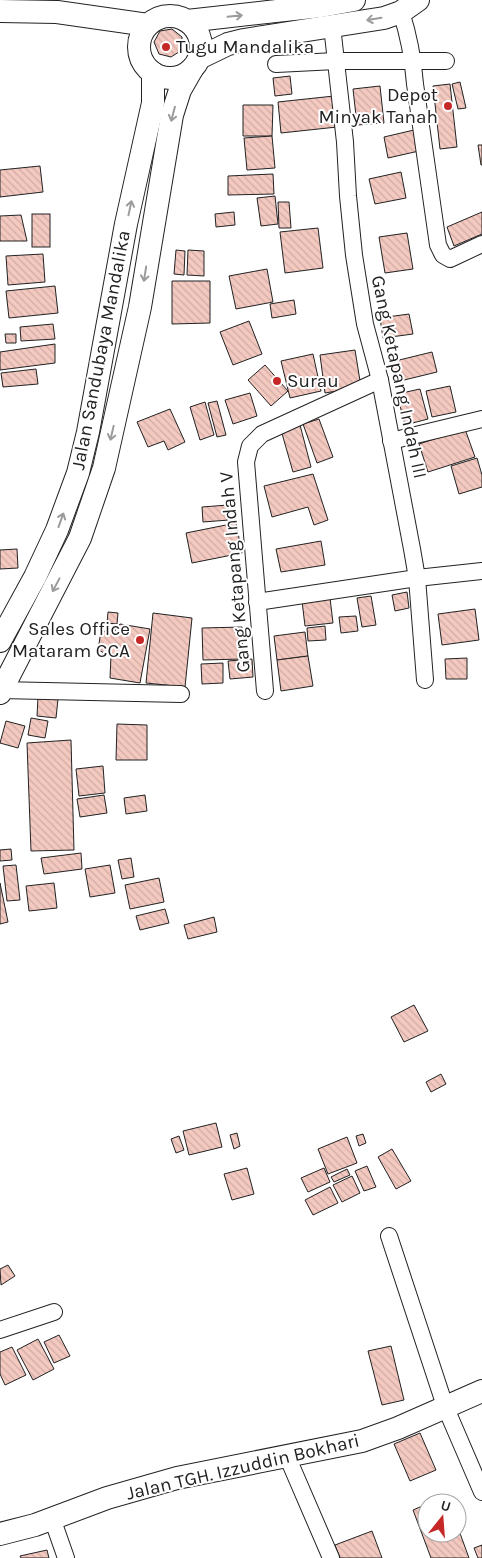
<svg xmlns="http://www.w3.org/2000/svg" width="482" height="1558" viewBox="0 0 482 1558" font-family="Karla,sans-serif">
<defs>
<pattern id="building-back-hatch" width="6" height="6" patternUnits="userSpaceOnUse" patternTransform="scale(1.25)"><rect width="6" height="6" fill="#f3c9c0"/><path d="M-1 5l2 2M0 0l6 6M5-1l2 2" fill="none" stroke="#d0aca5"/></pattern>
</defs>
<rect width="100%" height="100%" fill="#fff"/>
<g fill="url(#building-back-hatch)" stroke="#222">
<path d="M172,29L182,37V50L171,57L159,54L154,42L160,31Z"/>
<path d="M290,76L292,94L275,96L273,78Z"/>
<path d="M460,82L466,108L458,109L452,84Z"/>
<path d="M450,84L457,147L440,149L433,86Z"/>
<path d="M380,86L384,123L357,125L353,89Z"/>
<path d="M334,96L337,127L281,133L278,102Z"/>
<path d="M243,105H273L272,136H243Z"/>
<path d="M414,130L419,151L388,158L384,137Z"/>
<path d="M272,136L275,168L247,170L244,138Z"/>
<path d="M478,145H482V165H481Z"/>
<path d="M40,166L43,192L0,197V170Z"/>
<path d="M401,172L406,198L375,204L369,179Z"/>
<path d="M273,174L274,194L228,195V176Z"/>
<path d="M275,196L278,224L261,226L257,198Z"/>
<path d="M278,202H289L291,228H279Z"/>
<path d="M234,212L235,225L216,227L215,214Z"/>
<path d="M482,212V234L454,246L447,227Z"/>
<rect x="32" y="214" width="18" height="33"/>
<path d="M21,215L27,241H0V216Z"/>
<path d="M318,228L323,268L285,273L280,232Z"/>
<path d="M407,233L413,269L385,273L379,237Z"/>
<path d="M176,250L185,251L184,275L174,274Z"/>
<path d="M188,250L204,251V276L187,275Z"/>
<path d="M43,254L45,282L8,285L6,256Z"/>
<path d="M267,269L273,302L236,309L229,276Z"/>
<path d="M172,281H210V323L172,324Z"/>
<path d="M55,286L58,313L9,318L6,291Z"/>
<path d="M294,300L296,314L272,318L270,304Z"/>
<path d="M409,314L413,334L383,338L380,318Z"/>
<path d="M249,321L262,354L233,365L220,332Z"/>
<path d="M53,324L55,339L21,341L20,327Z"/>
<path d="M5,334H16V343H6Z"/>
<path d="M55,344V363L0,370V352Z"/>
<path d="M355,350L361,387L325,393L320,355Z"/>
<path d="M432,352L437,372L396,382L391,362Z"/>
<path d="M313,354L321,391L290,398L281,361Z"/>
<path d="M265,365L288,391L271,406L248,380Z"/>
<path d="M36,369L38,384L3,387L1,373Z"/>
<path d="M450,386L456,412L432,417L426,391Z"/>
<path d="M420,389L428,419L405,425L397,394Z"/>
<path d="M250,393L257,416L233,424L225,400Z"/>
<path d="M217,401L226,435L217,437L208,403Z"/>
<path d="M205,402L214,435L200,440L190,407Z"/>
<path d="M170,409L185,442L168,450L164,441L148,447L137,422Z"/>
<path d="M319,419L333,457L317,463L303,424Z"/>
<path d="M300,425L311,467L293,472L281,430Z"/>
<path d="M465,429L475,457L428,472L419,444Z"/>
<path d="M477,458L482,475V487L459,494L451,466Z"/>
<path d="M313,474L328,520L314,525L308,507L272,517L264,486Z"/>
<path d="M228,505L229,520L203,522L202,507Z"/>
<path d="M236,523L242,553L192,563L186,533Z"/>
<path d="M321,541L325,565L281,572L276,549Z"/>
<path d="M17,549L18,568L0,569V550Z"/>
<path d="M407,592L409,608L395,611L392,595Z"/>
<path d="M371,596L376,625L362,627L357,598Z"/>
<path d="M330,598L333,623L305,626L302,601Z"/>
<path d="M475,609L479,640L442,645L438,614Z"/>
<path d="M108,612L118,613L117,624L107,623Z"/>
<path d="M153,613L192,618L185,687L146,683Z"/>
<path d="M356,616L358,631L341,633L339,617Z"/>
<path d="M120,624L150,629L140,683L110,678L111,656L98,650L101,631L114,632Z"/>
<path d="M325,626L326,640L308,641L307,628Z"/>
<path d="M242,627L243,659L203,660L202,628Z"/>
<path d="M305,632L308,656L277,660L274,636Z"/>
<path d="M308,656L313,686L281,691L277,660Z"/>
<path d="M467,658V679H446L445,659Z"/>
<path d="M252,659L253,677L230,679L228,661Z"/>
<path d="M223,663V683L202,684L201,664Z"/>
<path d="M38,697L58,699L56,718L37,716Z"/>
<path d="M31,718L48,721L45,738L28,735Z"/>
<path d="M6,721L25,726L18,748L0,743Z"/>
<path d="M117,724L147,725V760H116Z"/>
<path d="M71,740L74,850L31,851L27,743Z"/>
<path d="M103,766L105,793L79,796L76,769Z"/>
<path d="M104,795L107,813L80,817L77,799Z"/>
<path d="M145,795L147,811L126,814L124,798Z"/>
<path d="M11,849L12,860L0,861V850Z"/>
<path d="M81,853L82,869L44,874L41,858Z"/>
<path d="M131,858L134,877L122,879L118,860Z"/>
<path d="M16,865L20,900L7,901L3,866Z"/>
<path d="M110,865L115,893L90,897L85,869Z"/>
<path d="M159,878L164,902L130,909L125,885Z"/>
<path d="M0,883L8,922L0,924Z"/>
<path d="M54,883L57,908L29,911L26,886Z"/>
<path d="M165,909L169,923L140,930L136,916Z"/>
<path d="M214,917L217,932L188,939L184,925Z"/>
<path d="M414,1005L428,1031L404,1042L391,1017Z"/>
<path d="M441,1074L446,1084L431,1092L426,1082Z"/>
<path d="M216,1123L222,1147L189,1155L183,1131Z"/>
<path d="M237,1133L240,1146L234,1149L230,1135Z"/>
<path d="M363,1134L366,1143L359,1146L356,1136Z"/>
<path d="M179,1136L184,1150L176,1153L171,1139Z"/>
<path d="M347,1137L357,1163L328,1174L318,1149Z"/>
<path d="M392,1149L411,1181L396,1189L378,1157Z"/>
<path d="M367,1166L376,1187L364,1191L355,1171Z"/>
<path d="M247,1168L254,1194L232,1200L224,1174Z"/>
<path d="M324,1168L330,1182L308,1192L301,1178Z"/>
<path d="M347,1169L350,1175L334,1182L331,1177Z"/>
<path d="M352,1176L360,1193L342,1202L333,1185Z"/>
<path d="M330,1187L338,1203L313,1215L305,1200Z"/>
<path d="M8,1265L15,1276L1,1285L0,1269Z"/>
<path d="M59,1335L70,1356L54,1363L44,1342Z"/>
<path d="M38,1339L54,1369L33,1380L17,1350Z"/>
<path d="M391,1346L404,1400L382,1405L368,1351Z"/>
<path d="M12,1347L26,1375L5,1385L0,1374V1352Z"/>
<path d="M420,1433L436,1470L410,1481L394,1444Z"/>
<path d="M447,1497L449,1503H431Z"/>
<path d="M427,1504V1533H457V1525L469,1558H431L413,1510Z"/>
<path d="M372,1531L382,1558H340L335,1545Z"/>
<path d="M482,1545V1558H478L474,1548Z"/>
<path d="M47,1550L49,1558H21L20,1556Z"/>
</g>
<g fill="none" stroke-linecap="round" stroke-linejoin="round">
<g stroke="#222" stroke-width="18">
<g id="street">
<path d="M401,12C409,36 413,58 415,84L438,245L443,255L450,259L482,244"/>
<path d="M332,26L345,142L348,196L354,255L365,324L380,380L412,549L417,578L425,680"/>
<path d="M276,64L336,61H446"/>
<path d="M391,441L482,419"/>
<path d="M257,602L417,578L482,571"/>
<path d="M0,690L181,694"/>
<path d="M265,691L246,462L250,446L262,434L380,380"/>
<path d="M389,1236L445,1406L482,1492"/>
<path d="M0,1330L54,1312"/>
<path d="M287,1456L331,1558"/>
<path d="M52,1518L66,1558"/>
</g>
</g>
<g stroke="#222" stroke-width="24">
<g id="secondary">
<path d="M0,11L57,12L148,25"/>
<circle cx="170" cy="47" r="31"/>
<path d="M187,21L321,6L354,0"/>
<path d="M199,58L228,44L244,40L384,18L401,12L418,0"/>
<path d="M0,641L35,577L57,530L78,473L88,432L126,224L153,103V73"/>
<path d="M0,693L80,538L104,468L140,307L172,115L180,90L192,69"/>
<path d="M0,1534L35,1525L107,1498L177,1478L362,1441L398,1428L482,1391"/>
</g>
</g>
<use href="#street" stroke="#fff" stroke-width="16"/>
<use href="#secondary" stroke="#fff" stroke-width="22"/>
</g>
<defs><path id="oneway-shaft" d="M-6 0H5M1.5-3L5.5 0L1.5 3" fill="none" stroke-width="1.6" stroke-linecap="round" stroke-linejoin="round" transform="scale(1.25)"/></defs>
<g stroke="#9c9c9c">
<use href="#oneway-shaft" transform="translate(235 16) rotate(-6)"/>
<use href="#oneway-shaft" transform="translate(374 19) rotate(171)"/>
<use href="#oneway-shaft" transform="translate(173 114) rotate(105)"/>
<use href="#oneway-shaft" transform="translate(130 208) rotate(-78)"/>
<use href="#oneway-shaft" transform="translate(145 274) rotate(99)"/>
<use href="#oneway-shaft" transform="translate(112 433) rotate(103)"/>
<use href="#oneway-shaft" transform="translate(61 520) rotate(-70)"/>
<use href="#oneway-shaft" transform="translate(56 585) rotate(118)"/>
</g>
<g fill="#c62828" stroke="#fff" stroke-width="2">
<circle cx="166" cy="47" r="5"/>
<circle cx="448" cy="106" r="5"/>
<circle cx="277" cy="381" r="5"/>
<circle cx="140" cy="640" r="5"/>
</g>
<g text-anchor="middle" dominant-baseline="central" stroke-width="4" stroke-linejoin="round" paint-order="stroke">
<g font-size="19" fill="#222" stroke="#fff" text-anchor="start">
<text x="176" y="47">Tugu Mandalika</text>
<text x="438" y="95" text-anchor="end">Depot<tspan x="438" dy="22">Minyak Tanah</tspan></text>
<text x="287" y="381">Surau</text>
<text x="130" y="629" text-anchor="end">Sales Office<tspan x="130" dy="22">Mataram CCA</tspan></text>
</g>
<g font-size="19" fill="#222" stroke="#fff">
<text transform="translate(101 350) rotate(-79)">Jalan Sandubaya Mandalika</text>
<text transform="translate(399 377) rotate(78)">Gang Ketapang Indah III</text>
<text transform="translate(235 572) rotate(-95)">Gang Ketapang Indah V</text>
<text transform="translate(243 1467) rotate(-13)">Jalan TGH. Izzuddin Bokhari</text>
</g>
</g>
<g transform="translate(442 1518) rotate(17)"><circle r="24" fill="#ffffff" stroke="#a7a7a7"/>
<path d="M0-4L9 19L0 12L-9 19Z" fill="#c62828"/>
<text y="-8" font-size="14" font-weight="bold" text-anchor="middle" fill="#222222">U</text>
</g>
</svg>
